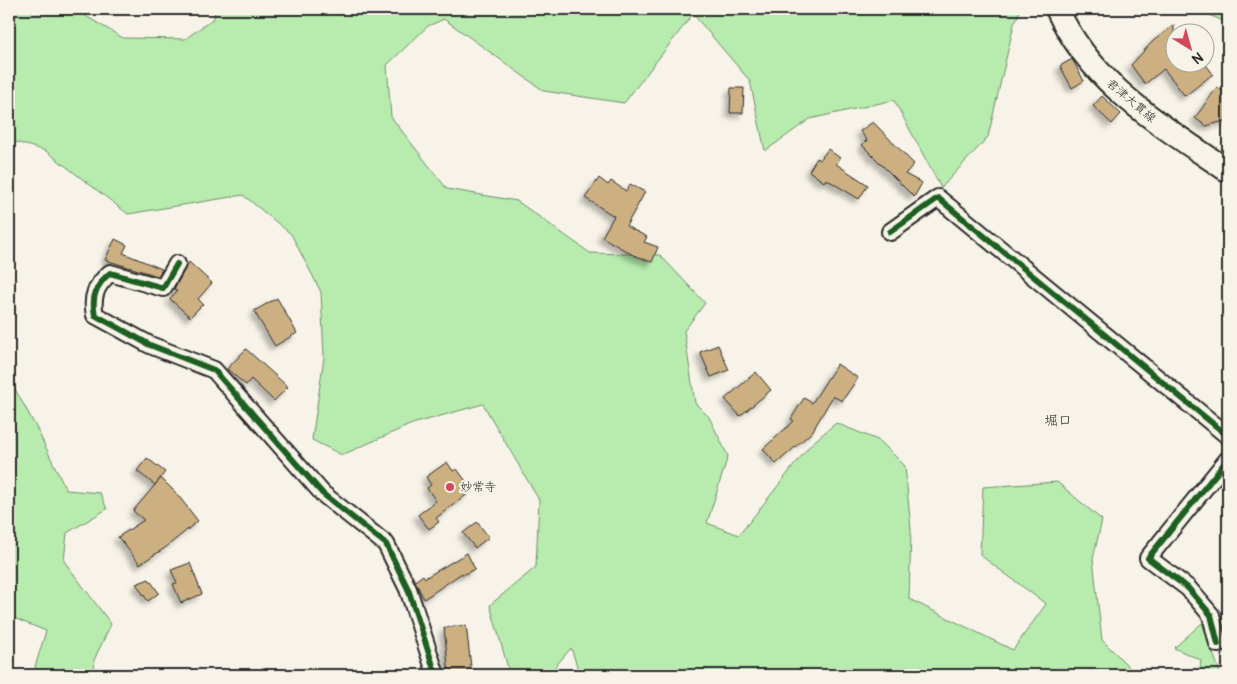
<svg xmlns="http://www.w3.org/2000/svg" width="1237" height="684" viewBox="0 0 1237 684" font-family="Pangolin,'Klee One',sans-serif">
<defs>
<filter id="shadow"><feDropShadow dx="-4.5" dy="4.5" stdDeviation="2.5" flood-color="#0004"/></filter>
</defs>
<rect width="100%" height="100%" fill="#f7f3e8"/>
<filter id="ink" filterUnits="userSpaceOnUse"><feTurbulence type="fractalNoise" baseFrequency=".02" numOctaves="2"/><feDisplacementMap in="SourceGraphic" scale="10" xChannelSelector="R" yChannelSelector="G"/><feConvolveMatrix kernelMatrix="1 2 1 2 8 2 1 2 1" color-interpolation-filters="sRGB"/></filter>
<g filter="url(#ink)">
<g fill="#b7ecae" stroke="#718c6c">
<path d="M9,9H74L123,38L185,39L214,18L215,9H1021L1014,24L988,137L941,188L894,100L810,119L765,151L750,81L693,14L624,103L544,91L444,19L428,26L387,65L391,117L447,189L517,201L590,253L660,255L705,303L684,331L695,403L709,417L728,456L707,523L739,535L811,444L836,423L880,441L905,466L911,530L909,599L1013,650L1046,604L980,555L983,487L1057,482L1102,520L1093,559L1102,640L1137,675H580L571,648L548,675H510L490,605L536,567L539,500L483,404L412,424L342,455L312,440L324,357L321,292L291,234L243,195L128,214L46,151L9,140Z"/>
<path d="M1195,9H1228V23Z"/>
<path d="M9,378L36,427L66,490L100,493L107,509L67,533L64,561L111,624L94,660L95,675H41L35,667L46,631L9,616Z"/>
<path d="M1202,623L1221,675H1199L1201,660L1174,648Z"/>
</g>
<g fill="#cdb082" stroke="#2b2b2b" filter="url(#shadow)">
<path d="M1174,25V62H1204L1213,74L1185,96L1164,69L1145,84L1131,65L1153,41Z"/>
<path d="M1072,59L1084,81L1072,88L1060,66Z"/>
<path d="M1217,87L1228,94V120L1206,126L1195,118Z"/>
<path d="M731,88H744L743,113H730Z"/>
<path d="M1102,96L1121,114L1112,124L1093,106Z"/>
<path d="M873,122L914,164L905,174L922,183L914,197L862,145L867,140L860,131Z"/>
<path d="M828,149L840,158L836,164L868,185L859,199L826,179L824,182L809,171L817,158L820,160Z"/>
<path d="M599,178L608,185L611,181L626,191L630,184L645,192L626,226L647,237L644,242L658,247L652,262L633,255L602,237L614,216L585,198Z"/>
<path d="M115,239L127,245L123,253L162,269L158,276L105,260Z"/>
<path d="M189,262L212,283L198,299L203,304L190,317L170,299L177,291L174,289Z"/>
<path d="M277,298L297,333L275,346L254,311Z"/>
<path d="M718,345L729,370L711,377L700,352Z"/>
<path d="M246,349L288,387L274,401L251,379L246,385L227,369Z"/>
<path d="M837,364L858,378L842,401L833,396L812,432L776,464L763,449L794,421L791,419L804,398L812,403Z"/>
<path d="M756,372L771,390L740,416L725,399Z"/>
<path d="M147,458L165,472L155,485L137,471Z"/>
<path d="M447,462L453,471L457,469L471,488L467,491L469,493L436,518L439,522L429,529L418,515L436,501L427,488L431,485L426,477Z"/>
<path d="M161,478L177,494L198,521L165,548L140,564L118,537L144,520L133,511Z"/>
<path d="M477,522L489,537L475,548L463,533Z"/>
<path d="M467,553L475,569L463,575L462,573L424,599L415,581L423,575L425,578Z"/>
<path d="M190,563L202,594L181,603L173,584L177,583L171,570Z"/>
<path d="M149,579L159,593L148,601L136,584Z"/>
<path d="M466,625L472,675H449L444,628Z"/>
</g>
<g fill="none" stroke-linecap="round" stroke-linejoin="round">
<g stroke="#2b2b2b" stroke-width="20">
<g id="street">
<path d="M890,232L938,198L1228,436"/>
<path d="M177,264L163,288L110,273C96,285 91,297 95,315L150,345L214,370L323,494L386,544L408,589L436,675"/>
<path d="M1218,644L1211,615L1188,588L1148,558L1228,459"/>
</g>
</g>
<g stroke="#2b2b2b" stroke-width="26">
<path id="secondary" d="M1057,9C1092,86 1162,125 1228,171"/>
</g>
<use href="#street" stroke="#f7f3e8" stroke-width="16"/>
<use href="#secondary" stroke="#f7f3e8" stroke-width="22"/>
<g stroke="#f7f3e8" stroke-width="9">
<g id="cycleway">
<path d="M890,232L938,198L1228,436"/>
<path d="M177,264L163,288L110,273C96,285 91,297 95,315L150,345L214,370L323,494L386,544L408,589L436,675"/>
<path d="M1218,644L1211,615L1188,588L1148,558L1228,459"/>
</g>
</g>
<use href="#cycleway" stroke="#1b5e20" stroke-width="6"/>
</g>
</g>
<circle fill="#d1495b" stroke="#f7f3e8" stroke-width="2" cx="450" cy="487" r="5"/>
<g text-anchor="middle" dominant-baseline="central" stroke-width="4" stroke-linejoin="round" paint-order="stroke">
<g font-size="12" fill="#2b2b2b" stroke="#f7f3e8">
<text transform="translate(1131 101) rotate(40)">君津大貫線</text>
</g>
<g font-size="12" fill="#2b2b2b" stroke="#f7f3e8" text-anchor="start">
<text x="460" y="487">妙常寺</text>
</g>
<g font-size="14" fill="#2b2b2b" stroke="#f7f3e8">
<text x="1058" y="420">堀口</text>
</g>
</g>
<rect width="1237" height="684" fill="none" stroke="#f7f3e8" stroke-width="30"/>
<rect x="15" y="15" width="1207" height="654" fill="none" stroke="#2b2b2b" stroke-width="2" filter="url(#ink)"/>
<g transform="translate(1190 48) rotate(143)"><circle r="24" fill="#f7f3e8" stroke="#a5a39c"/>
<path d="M0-4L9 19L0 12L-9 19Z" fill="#d1495b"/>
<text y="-8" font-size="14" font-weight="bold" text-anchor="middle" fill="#2b2b2b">N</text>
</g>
</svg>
